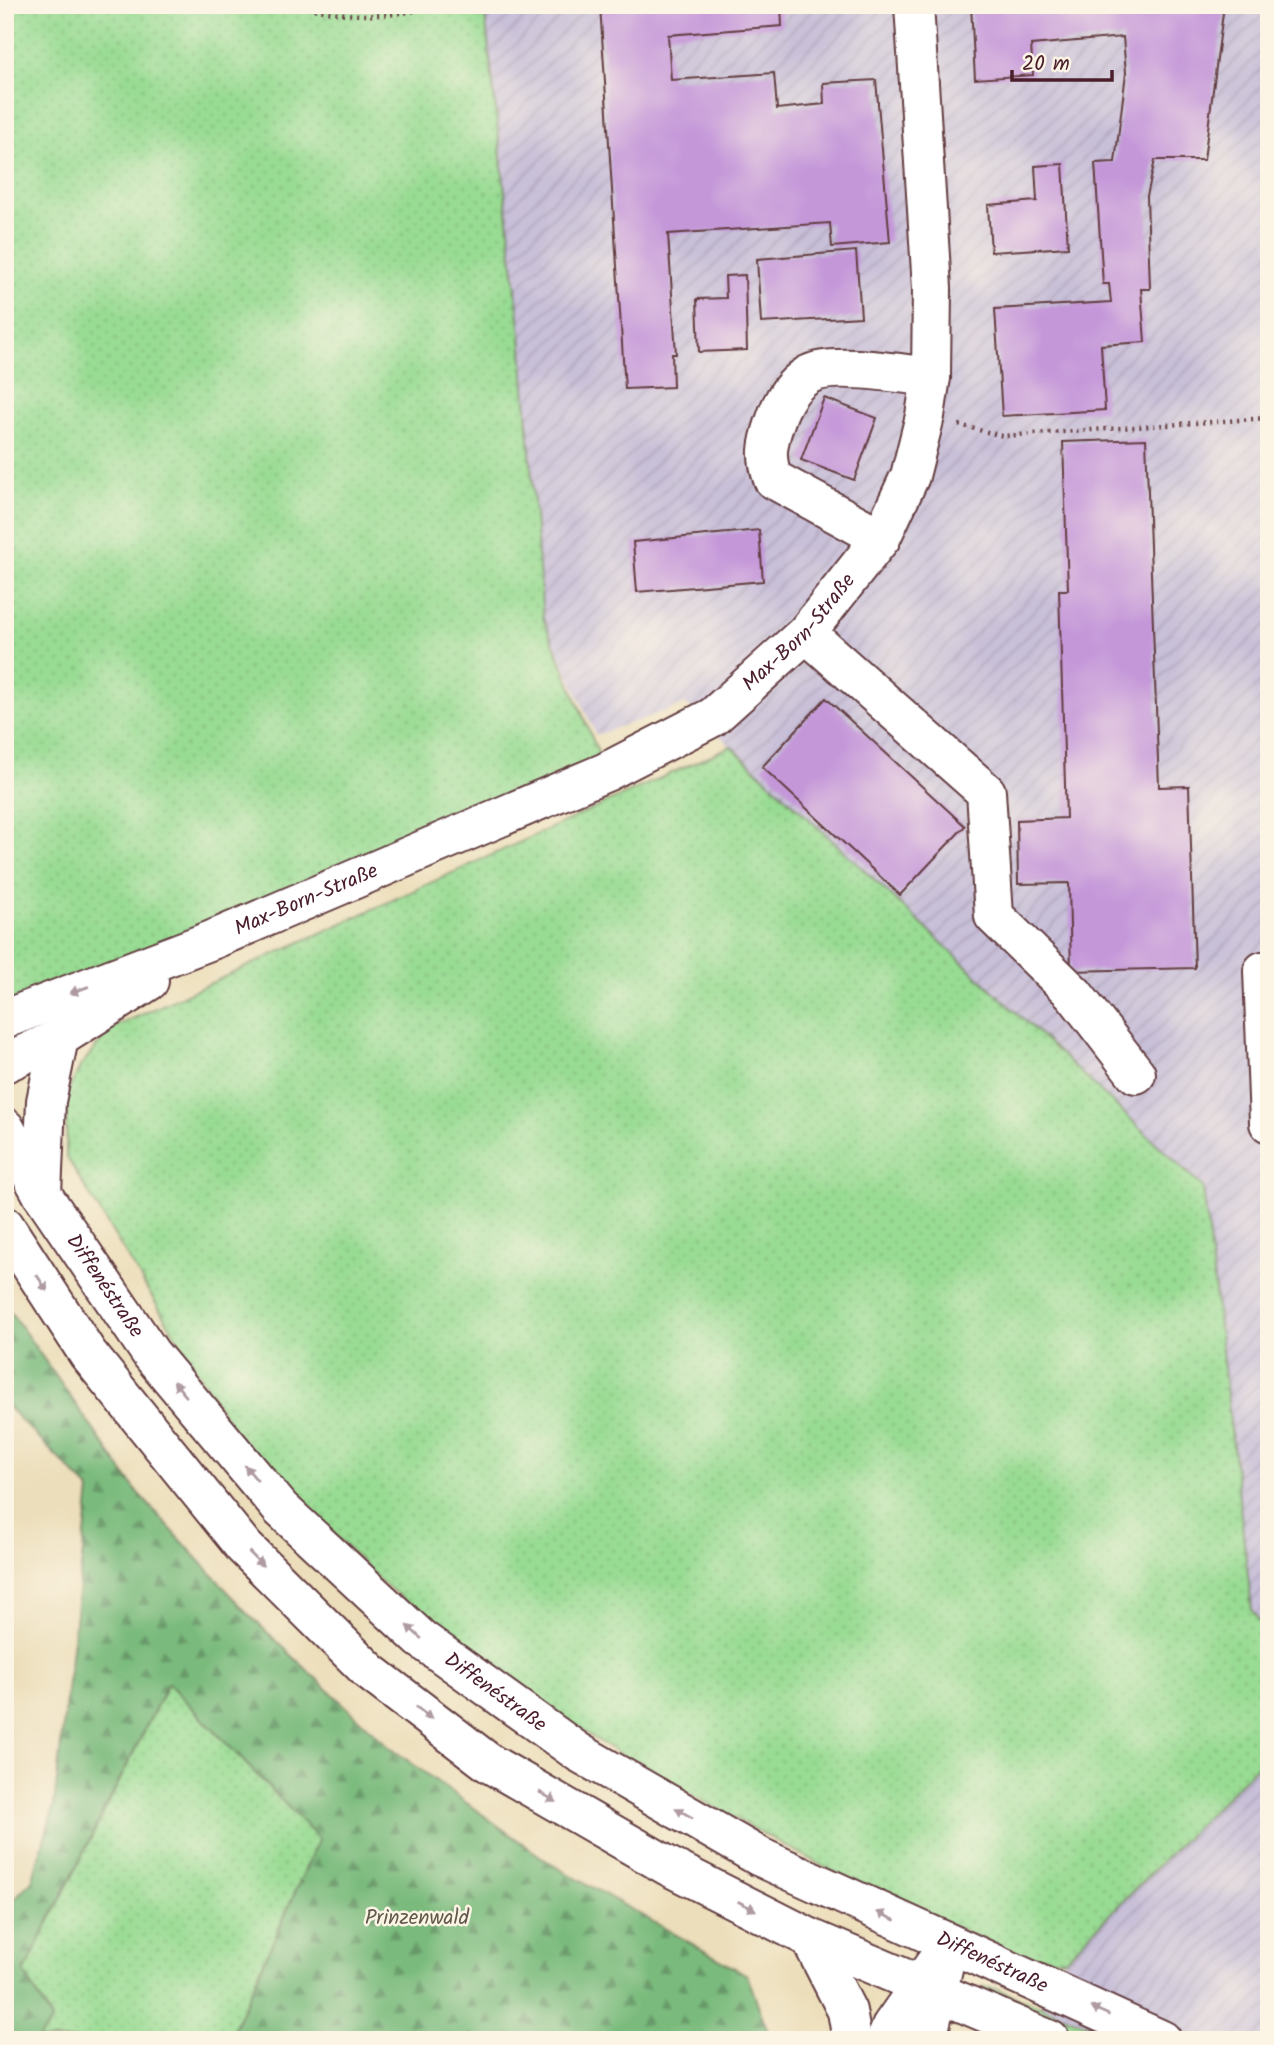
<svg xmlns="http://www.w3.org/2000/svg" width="1274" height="2045" viewBox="0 0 1274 2045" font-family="Kalam,sans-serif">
<defs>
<pattern id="industrial-furrows" width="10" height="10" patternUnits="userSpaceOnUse" patternTransform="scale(1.75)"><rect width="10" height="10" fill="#c8bfd8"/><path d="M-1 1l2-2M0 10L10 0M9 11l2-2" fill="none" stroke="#ada4ba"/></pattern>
<pattern id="grass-dots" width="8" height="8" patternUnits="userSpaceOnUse" patternTransform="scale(1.75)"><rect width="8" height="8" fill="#98db93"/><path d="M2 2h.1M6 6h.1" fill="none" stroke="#84bc7f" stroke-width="1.8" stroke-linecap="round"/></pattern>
<pattern id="forest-firs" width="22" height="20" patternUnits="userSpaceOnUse" patternTransform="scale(1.75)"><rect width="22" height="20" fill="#7abb7d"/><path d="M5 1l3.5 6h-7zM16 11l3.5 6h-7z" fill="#669767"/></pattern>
</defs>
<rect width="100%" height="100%" fill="#fcf5e5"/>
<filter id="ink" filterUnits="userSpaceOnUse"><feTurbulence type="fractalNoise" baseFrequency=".0143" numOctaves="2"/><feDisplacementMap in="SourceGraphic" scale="14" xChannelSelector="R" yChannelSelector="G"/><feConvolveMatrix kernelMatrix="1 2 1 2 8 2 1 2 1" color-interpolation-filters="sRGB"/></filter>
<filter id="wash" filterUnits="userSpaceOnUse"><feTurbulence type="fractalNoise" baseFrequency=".00686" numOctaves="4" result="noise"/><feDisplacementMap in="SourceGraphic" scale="28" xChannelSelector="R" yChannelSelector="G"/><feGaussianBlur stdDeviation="1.57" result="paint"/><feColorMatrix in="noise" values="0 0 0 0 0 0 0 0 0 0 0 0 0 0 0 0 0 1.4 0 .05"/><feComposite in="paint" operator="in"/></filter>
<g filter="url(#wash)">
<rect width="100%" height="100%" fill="#ecdeba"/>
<g fill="url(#industrial-furrows)">
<path d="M484,5H1269V1635L1252,1610L1203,1187L686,704L596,735L543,618Z"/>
<path d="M1269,1754V2040H1021L1065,1959Z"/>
</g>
<g fill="url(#grass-dots)" stroke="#717d5f" stroke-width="2">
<path d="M5,5H484L521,335L543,618L606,772L5,1019Z"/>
<path d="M731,746L1203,1187L1252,1610L1269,1635V1754L1065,1959L1020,1956L832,1871L642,1768L517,1690L378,1579L235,1433L66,1156L67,1093L81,1065L112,1028Z"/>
<path d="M168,1683L319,1839L229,2040H37L52,2020L24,1973Z"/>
<path d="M984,1987L997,1989L1127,2040H1093L1002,2007L982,1994Z"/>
</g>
<path fill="url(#forest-firs)" stroke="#626d54" stroke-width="2" d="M5,1304L138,1493L250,1616L389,1747L551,1864L747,1975L771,2040H229L319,1839L168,1683L24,1972L52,2020L37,2040H5V1908L32,1881L54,1806L90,1490L5,1404Z"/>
<g id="blocks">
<g fill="#c497d9">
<path d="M600,5H781L782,26L668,35L671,80L774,73L777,109L824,104L823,83L876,80L890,242L832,247L830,223L668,234L676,354H672L673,387L625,389Z"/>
<path d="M971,5H1037V10L1094,5H1224L1204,160H1155L1147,196L1150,289H1141L1145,342L1101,345L1105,410L1002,416L995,309L1111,302L1109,284H1103L1095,163L1115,162L1126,73L1123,37L1031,45L1033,75L975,79Z"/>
<path d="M1063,164L1068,247L991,252L988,205L1037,201L1035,166Z"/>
<path d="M856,251L861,317L761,323L757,259Z"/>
<path d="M745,275L747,350L699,352L697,299L726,298L725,276Z"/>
<path d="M824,398L877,418L854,480L801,460Z"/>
<path d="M1146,439L1159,787L1189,786L1195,968L1071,971L1069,883L1018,884L1017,820L1066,818L1059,590H1068L1063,442Z"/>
<path d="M759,530L763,581L637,592L633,542Z"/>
<path d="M826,698L965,826L900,895L762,767Z"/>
</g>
</g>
</g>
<g filter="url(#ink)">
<use href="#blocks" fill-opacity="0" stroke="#623c40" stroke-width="2"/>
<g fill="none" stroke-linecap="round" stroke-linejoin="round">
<g stroke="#623c40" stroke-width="42">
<g id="minor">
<path d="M881,538L773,479C765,457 767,445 775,422C781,403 790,386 808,375C830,361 904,374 931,377"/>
<path d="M806,633L986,792L994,916L1074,994L1136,1074"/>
<path d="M1269,970L1263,971L1269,1123"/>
<path id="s1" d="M5,1019L212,940L606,772L713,717L806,633L881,538L910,476L925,416L931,377L932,288L914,5"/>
<path d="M5,1063L59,1038L149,981"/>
<path d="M886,2040L892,2025L948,1945"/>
<path d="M927,2040L944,1964"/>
</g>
</g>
<g stroke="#623c40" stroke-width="42">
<g id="major">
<path id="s2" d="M5,1128L42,1194L151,1354L281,1509L421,1639L578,1752L760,1857L1162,2040"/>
<path d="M42,1194L46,1101L59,1038"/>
<path d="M5,1226L88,1354L244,1547L370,1672L489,1763L668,1866L810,1938L1050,2040"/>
<path d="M810,1938L847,2011L852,2040"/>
</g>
</g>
<g stroke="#623c40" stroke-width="4.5" stroke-dasharray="2 5" stroke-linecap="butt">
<path d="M294,5C341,16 390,21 436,5"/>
<path d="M959,425L1003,436L1269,418"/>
</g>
<use href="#minor" stroke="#fff" stroke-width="38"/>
<use href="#major" stroke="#fff" stroke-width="38"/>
</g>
<defs><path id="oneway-solid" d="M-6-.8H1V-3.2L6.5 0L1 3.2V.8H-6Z" transform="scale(1.75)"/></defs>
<g fill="#ae9aa0">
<use href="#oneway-solid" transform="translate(79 990) rotate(160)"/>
<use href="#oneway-solid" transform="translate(42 1283) rotate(57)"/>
<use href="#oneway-solid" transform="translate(180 1389) rotate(-130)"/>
<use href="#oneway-solid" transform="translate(251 1473) rotate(-130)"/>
<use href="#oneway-solid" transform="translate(256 1559) rotate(45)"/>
<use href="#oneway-solid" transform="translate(414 1632) rotate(-138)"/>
<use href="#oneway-solid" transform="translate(424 1713) rotate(37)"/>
<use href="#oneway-solid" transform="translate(548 1797) rotate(30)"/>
<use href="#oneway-solid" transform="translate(684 1813) rotate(-150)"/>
<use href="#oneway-solid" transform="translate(747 1906) rotate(27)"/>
<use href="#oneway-solid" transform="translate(886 1916) rotate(-155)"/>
<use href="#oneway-solid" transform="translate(1100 2011) rotate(-156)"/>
</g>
</g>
<g text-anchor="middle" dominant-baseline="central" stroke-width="5" stroke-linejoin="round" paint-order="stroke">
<g font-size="21" fill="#4a1f2b" stroke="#fcf5e5">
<text stroke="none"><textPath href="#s1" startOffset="891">Max-Born-Straße</textPath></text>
<text stroke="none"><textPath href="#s1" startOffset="324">Max-Born-Straße</textPath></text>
<text stroke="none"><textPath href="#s2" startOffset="187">Diffenéstraße</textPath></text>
<text stroke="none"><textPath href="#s2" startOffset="754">Diffenéstraße</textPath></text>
<text stroke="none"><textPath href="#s2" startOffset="1321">Diffenéstraße</textPath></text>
</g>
<g font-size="21" fill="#61574a" stroke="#fcf5e5">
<text x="417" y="1918">Prinzenwald</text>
</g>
</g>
<rect width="1274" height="2045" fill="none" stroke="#fcf5e5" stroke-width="28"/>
<path d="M1012 70v10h100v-10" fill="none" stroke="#4a1f2b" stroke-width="3.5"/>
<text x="1022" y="70" font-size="21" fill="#4a1f2b" stroke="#fcf5e5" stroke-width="5" paint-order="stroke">20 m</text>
</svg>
